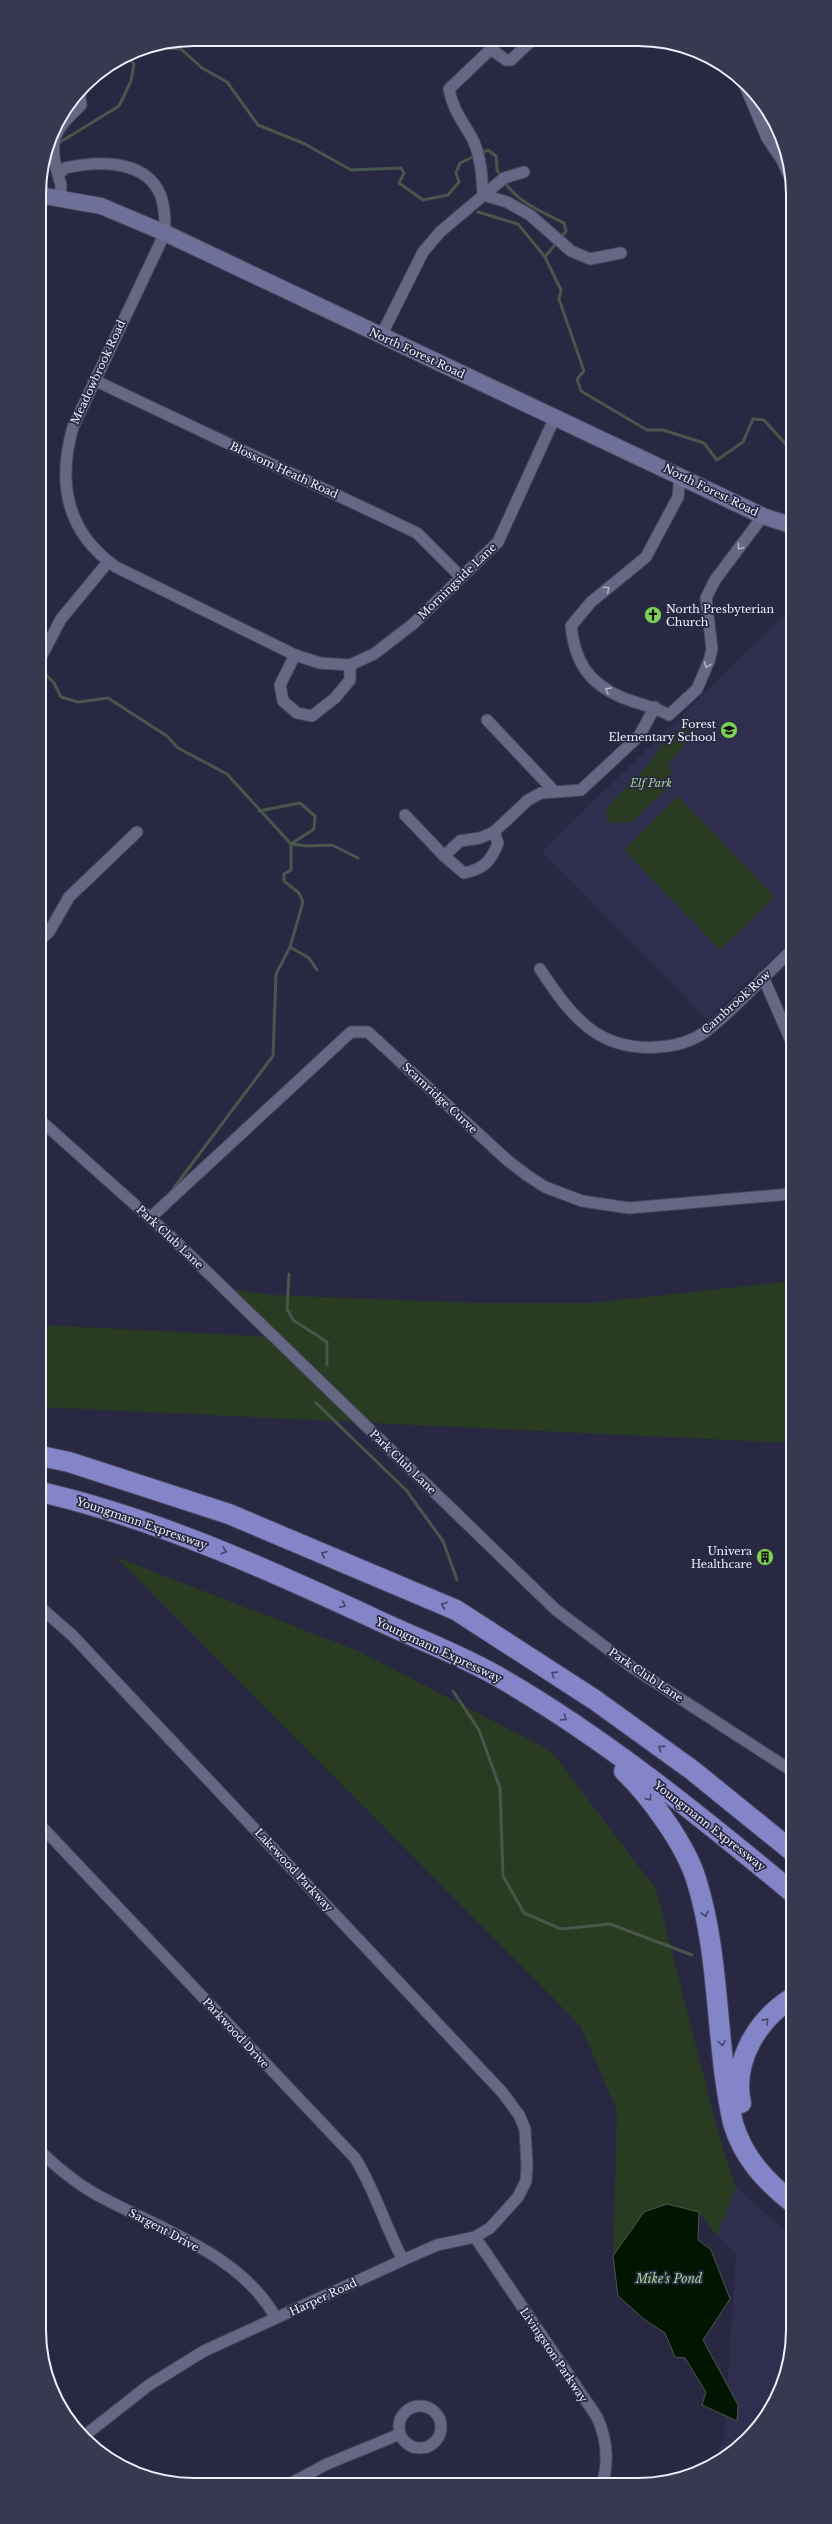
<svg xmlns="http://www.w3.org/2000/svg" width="832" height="2524" viewBox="0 0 832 2524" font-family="'Libre Baskerville',serif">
<rect width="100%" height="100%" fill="#282842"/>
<g fill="#2f2e4f">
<path d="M791,608V941L707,1020L542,852Z"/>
<path d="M736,2187L793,2237V2340L781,2389L755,2432L714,2465L724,2436L736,2253L717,2236Z"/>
</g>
<g fill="#293b21">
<path d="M685,723L695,732L667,765L672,772L666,777L671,784L632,822L616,823L607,821L606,808L649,764L663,744Z"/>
<path d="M678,796L775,897L720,950L624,850Z"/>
<path d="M791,1281L792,1443L41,1407V1325L273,1337L223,1288L272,1295L477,1303H591Z"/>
<path d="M116,1557L358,1651L551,1751L656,1889L718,2132L736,2187L717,2236L699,2212H644L613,2256L617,2111L580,2025Z"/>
</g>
<path fill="#021500" stroke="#49564c" d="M667,2204L699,2212L698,2240L711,2250L730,2299L703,2340L738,2405L737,2421L702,2405L706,2392L685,2358L675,2357L665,2333L645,2320L618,2296L613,2256L644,2212Z"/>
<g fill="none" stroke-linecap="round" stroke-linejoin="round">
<g stroke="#49564c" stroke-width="3">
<path d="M154,47L181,49L202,68L227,82L258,125L305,144L351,170L401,168L404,173L399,183L423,200L448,195L459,182L456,173L460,163L488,150L496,156L497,170L501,176"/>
<path d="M57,144L119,106L131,81L134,64L127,56"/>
<path d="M504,181C517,202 543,212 564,223L566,231L545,257L561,290L559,299L584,371L577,379L581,391L647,430H663L704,443L717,460L743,442L753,419L764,420L790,449"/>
<path d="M478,212L518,224L545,257"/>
<path d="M40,669L54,683L61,697L78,702L108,698L167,736L178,748L227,774L291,844V870L284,874V881L299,893L303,902L290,947L276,974L273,1056L173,1189"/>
<path d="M259,811L300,803L315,816L314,829L291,844"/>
<path d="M291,844L307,846L332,845L358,858"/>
<path d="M290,947L309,958L317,970"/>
<path d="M289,1274L287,1309L293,1320L327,1342V1365"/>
<path d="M316,1403L406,1490L443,1541L457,1580"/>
<path d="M453,1691L479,1730L500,1788L503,1876L524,1913L561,1929L610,1924L692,1955"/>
</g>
<g stroke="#46465b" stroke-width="13">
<g id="street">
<path d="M531,41L511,60H506L491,49L449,89C453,111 463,121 473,140C481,157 482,176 483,195L507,202L530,215L571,251L590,259L621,253"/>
<path d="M743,81L767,138L782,160L790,178"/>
<path d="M782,160L784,145"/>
<path d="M58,175C47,139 56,129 81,105L80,95L78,94"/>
<path d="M60,197L61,185L58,175L65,168C95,161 141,159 158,190C165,202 165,220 165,233L73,427C57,483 66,532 116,567L295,655L320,663L350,665L374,654L413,624L498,542L555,417"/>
<path d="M381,336L423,252L440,232L504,178L524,172"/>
<path d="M94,380L417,533L461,577"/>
<path d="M680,475L678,497L646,557L591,602L571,626C575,661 587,682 621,697C637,704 653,706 669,715L697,689L709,661L712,649L706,598L715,580L763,516"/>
<path d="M295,655L280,685L283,701L297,713L312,716L335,698L350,680V665"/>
<path d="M40,659L61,619L108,562"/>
<path d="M487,720L555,792"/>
<path d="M405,815L444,856L464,873C484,869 491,861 498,843L494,832"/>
<path d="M444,856L460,841L480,838L494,832L528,800L541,793L581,790L639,736L655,707"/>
<path d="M40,940L49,932L69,897L137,832"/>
<path d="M540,969C571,1016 598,1052 659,1047C675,1046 691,1042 705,1032C733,1011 764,976 791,951"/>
<path d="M763,977L791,1041"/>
<path d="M40,1120L170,1236L556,1610L633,1668L792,1771"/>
<path d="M150,1218L351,1032H368L507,1160L528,1176L545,1187L582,1201L629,1208L791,1194"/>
<path d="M41,1608L72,1635L502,2092L519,2115L525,2129L527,2166L526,2181L518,2197L490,2228L475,2237L437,2245L403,2260L204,2351L149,2385L84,2436"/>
<path d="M41,1826L355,2158C375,2190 385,2226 403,2260"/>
<path d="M42,2153C60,2170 81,2187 103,2198C163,2230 242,2256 276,2318"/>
<path d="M475,2237L597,2417C607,2439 609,2459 603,2482"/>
<circle cx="420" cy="2427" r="21"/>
<path d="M71,2423L94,2447"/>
<path d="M293,2482L327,2464L400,2434"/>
</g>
</g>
<g stroke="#46465b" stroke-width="18">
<path id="secondary" d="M39,195L101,206L165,233L763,516L790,525"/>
</g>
<g stroke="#46465b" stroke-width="22">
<g id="highway">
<path d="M41,1456L69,1462L229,1514L456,1610L595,1700L692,1770L792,1851"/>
<path d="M41,1492C157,1519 267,1569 375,1619C417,1639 464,1656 504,1680C607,1740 700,1816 792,1892"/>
<path d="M624,1771C650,1796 685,1844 696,1879C721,1958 715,2043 733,2123C743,2157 765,2181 793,2203"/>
<path d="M741,2103C732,2062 757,2020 792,1998"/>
</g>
</g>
<use href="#street" stroke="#666785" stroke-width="11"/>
<use href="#secondary" stroke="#6f7099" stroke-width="16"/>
<use href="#highway" stroke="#8484c9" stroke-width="20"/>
</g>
<defs><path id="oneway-chevron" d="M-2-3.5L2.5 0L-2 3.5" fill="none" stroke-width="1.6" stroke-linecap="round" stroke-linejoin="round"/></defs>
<g stroke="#b1b2c8">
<use href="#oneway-chevron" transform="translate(740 547) rotate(127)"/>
<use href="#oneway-chevron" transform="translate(607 589) rotate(-39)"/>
<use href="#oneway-chevron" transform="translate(707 665) rotate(111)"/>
<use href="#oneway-chevron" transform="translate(608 690) rotate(-150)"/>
</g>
<g stroke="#44446a">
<use href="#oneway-chevron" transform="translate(224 1551) rotate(19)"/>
<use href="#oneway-chevron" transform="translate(324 1554) rotate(-157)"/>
<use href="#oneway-chevron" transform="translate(343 1605) rotate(25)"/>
<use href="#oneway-chevron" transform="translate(444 1605) rotate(-157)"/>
<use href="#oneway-chevron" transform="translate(554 1674) rotate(-147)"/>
<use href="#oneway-chevron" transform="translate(564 1718) rotate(33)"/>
<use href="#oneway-chevron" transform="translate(661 1748) rotate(-144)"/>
<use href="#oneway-chevron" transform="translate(649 1798) rotate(52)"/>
<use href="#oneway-chevron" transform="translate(705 1914) rotate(77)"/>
<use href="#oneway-chevron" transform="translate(766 2021) rotate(-48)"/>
<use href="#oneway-chevron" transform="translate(722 2043) rotate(83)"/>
</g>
<defs>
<g id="church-disc" transform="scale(0.9)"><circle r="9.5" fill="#7dd154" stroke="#282842"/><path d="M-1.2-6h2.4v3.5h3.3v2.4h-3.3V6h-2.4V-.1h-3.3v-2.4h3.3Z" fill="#111"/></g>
<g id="school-disc" transform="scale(0.9)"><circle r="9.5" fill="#7dd154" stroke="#282842"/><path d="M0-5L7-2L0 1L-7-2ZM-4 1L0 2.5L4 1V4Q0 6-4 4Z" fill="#111"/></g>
<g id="building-disc" transform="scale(0.9)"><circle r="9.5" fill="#7dd154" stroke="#282842"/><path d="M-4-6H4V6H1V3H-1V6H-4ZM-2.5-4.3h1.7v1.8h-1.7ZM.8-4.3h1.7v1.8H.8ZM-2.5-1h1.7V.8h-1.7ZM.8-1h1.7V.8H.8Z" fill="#111"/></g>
</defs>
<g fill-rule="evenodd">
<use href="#church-disc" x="653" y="615"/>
<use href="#school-disc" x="729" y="730"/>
<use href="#building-disc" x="765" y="1557"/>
</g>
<g text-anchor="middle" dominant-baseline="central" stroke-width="3.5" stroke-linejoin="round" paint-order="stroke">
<g font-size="11" fill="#efeffe" stroke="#282842">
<text transform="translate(417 353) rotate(25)">North Forest Road</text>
<text transform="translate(98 372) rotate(-65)">Meadowbrook Road</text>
<text transform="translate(284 470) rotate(25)">Blossom Heath Road</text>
<text transform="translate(711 490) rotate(26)">North Forest Road</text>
<text transform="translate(457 581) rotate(-44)">Morningside Lane</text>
<text transform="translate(736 1002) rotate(-42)">Cambrook Row</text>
<text transform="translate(440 1098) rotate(43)">Scamridge Curve</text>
<text transform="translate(170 1237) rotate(43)">Park Club Lane</text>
<text transform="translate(403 1462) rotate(44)">Park Club Lane</text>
<text transform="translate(142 1523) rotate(19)">Youngmann Expressway</text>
<text transform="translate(439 1650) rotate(25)">Youngmann Expressway</text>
<text transform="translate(646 1675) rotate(34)">Park Club Lane</text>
<text transform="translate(710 1826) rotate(38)">Youngmann Expressway</text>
<text transform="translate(294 1870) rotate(47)">Lakewood Parkway</text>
<text transform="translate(236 2033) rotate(47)">Parkwood Drive</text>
<text transform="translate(164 2230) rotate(28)">Sargent Drive</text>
<text transform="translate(323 2297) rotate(-25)">Harper Road</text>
<text transform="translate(554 2355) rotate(56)">Livingston Parkway</text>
</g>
<g font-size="11" fill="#efeffe" stroke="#282842" text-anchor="end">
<text x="666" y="609" text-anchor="start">North Presbyterian<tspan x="666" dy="13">Church</tspan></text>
<text x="716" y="724">Forest<tspan x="716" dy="13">Elementary School</tspan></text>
<text x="752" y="1551">Univera<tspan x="752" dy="13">Healthcare</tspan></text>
</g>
<g font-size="11" font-style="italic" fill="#a5d690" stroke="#282842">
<text x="651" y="783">Elf Park</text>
</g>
<g font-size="12" font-style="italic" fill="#a2d48d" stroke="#282842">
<text x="669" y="2278">Mike's Pond</text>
</g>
</g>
<path d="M0 0H832V2524H0ZM194 46H638A148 148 0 0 1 786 194V2330A148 148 0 0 1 638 2478H194A148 148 0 0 1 46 2330V194A148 148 0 0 1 194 46Z" fill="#383851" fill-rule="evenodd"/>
<path fill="none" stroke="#efeffe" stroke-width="2" d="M194 46H638A148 148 0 0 1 786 194V2330A148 148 0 0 1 638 2478H194A148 148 0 0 1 46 2330V194A148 148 0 0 1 194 46Z"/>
</svg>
